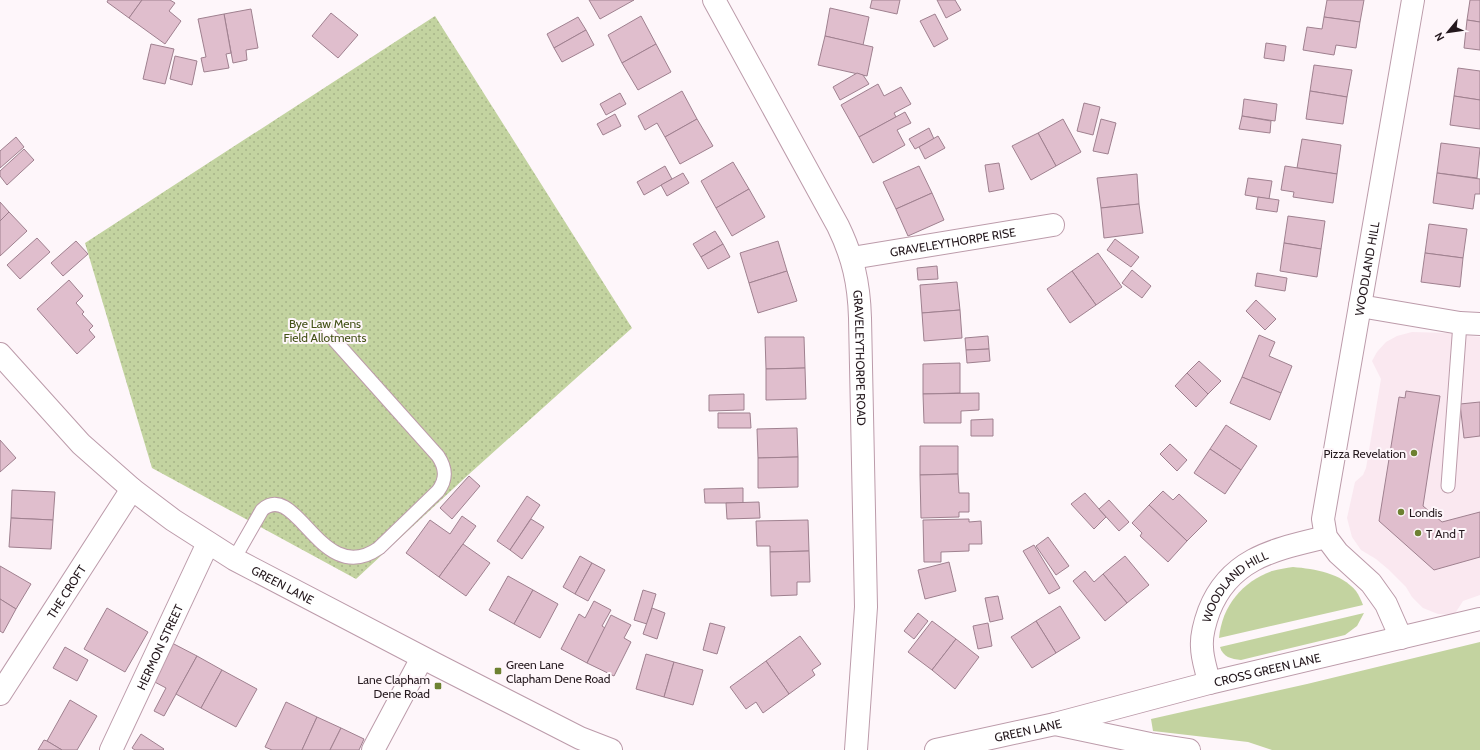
<svg xmlns="http://www.w3.org/2000/svg" width="1480" height="750" viewBox="0 0 1480 750" font-family="Cabin,sans-serif">
<defs>
<pattern id="garden-dots" width="8" height="8" patternUnits="userSpaceOnUse"><rect width="8" height="8" fill="#c3d3a0"/><path d="M2 2h.1M6 6h.1" fill="none" stroke="#a7b489" stroke-width="1.8" stroke-linecap="round"/></pattern>
</defs>
<rect width="100%" height="100%" fill="#fef6fa"/>
<path fill="#fae8f0" d="M1412,332L1448,333L1480,337V595L1463,601L1454,615L1438,614L1423,608L1412,597L1406,587L1388,569L1376,559L1361,550L1352,537L1347,518L1355,482L1363,475L1366,468L1381,379L1372,361L1377,352L1386,342L1397,336Z"/>
<g fill="#c3d3a0">
<path d="M1293,567C1315,569 1341,573 1356,591C1359,595 1361,600 1363,605L1219,638C1222,606 1242,582 1272,571C1279,569 1286,568 1293,567Z"/>
<path d="M1364,613L1357,626L1345,635L1241,660C1231,659 1223,657 1220,647Z"/>
<path d="M1480,642V750H1272L1248,742L1153,731L1151,719L1307,684Z"/>
</g>
<path fill="url(#garden-dots)" d="M435,16L632,328L468,475L356,579L152,468L85,243Z"/>
<g fill="#e0becd" stroke="#9f808f">
<path d="M108,0H142L129,18L107,2Z"/>
<path d="M142,0H170L175,3L169,11L181,21L165,44L129,18Z"/>
<path d="M589,0H634L600,19Z"/>
<path d="M872,0H900L897,14L870,8Z"/>
<path d="M937,0H955L961,10L946,18Z"/>
<path d="M1327,0H1364L1360,22L1324,17Z"/>
<path d="M1470,0H1480V22L1467,20Z"/>
<path d="M830,8L869,17L863,45L825,36Z"/>
<path d="M251,9L258,48L246,50L247,60L233,63L224,14Z"/>
<path d="M331,13L358,35L338,58L312,36Z"/>
<path d="M224,14L231,53L226,54L229,68L204,72L201,58L206,57L198,19Z"/>
<path d="M935,14L948,39L934,47L920,21Z"/>
<path d="M641,16L656,44L622,63L608,35Z"/>
<path d="M578,17L586,30L554,48L547,34Z"/>
<path d="M1324,17L1360,22L1356,48L1336,45L1334,55L1303,50L1307,27L1322,29Z"/>
<path d="M1467,20L1480,22V50L1464,48Z"/>
<path d="M586,30L594,45L562,62L554,48Z"/>
<path d="M825,36L873,47L867,76L818,65Z"/>
<path d="M1266,43L1286,46L1284,61L1264,58Z"/>
<path d="M151,44L174,49L165,84L143,79Z"/>
<path d="M656,44L671,72L638,90L622,63Z"/>
<path d="M175,56L197,61L192,85L170,79Z"/>
<path d="M1314,65L1352,70L1347,97L1310,91Z"/>
<path d="M1458,68L1480,71V100L1454,96Z"/>
<path d="M857,73L863,75L869,84L840,100L833,87Z"/>
<path d="M878,84L884,96L901,87L911,104L894,113L896,117L859,137L841,105Z"/>
<path d="M682,91L697,119L665,137L657,123L645,130L638,116Z"/>
<path d="M1310,91L1347,97L1343,124L1306,119Z"/>
<path d="M620,93L626,104L606,115L600,104Z"/>
<path d="M1454,96L1480,100V129L1450,125Z"/>
<path d="M1244,99L1277,104L1275,121L1242,116Z"/>
<path d="M1084,103L1100,107L1093,135L1077,131Z"/>
<path d="M905,112L911,123L897,130L905,145L873,163L859,137Z"/>
<path d="M615,114L621,126L603,135L597,124Z"/>
<path d="M1242,116L1271,121L1270,133L1239,129Z"/>
<path d="M697,119L713,146L680,164L665,137Z"/>
<path d="M1063,119L1081,152L1056,166L1038,133Z"/>
<path d="M1101,119L1116,123L1108,154L1093,151Z"/>
<path d="M929,128L934,139L915,149L909,139Z"/>
<path d="M1038,133L1056,166L1031,180L1012,146Z"/>
<path d="M938,136L945,148L925,159L919,147Z"/>
<path d="M16,137L24,147L0,168V151Z"/>
<path d="M1302,139L1341,145L1337,174L1297,168Z"/>
<path d="M1441,143L1480,148L1477,178L1437,173Z"/>
<path d="M24,149L34,160L7,185L0,176V171Z"/>
<path d="M733,162L749,189L716,208L701,181Z"/>
<path d="M999,163L1004,189L989,192L985,165Z"/>
<path d="M665,166L672,179L644,195L637,182Z"/>
<path d="M919,166L932,193L896,209L883,182Z"/>
<path d="M1285,166L1337,174L1333,203L1293,197L1294,192L1281,190Z"/>
<path d="M683,173L689,183L667,196L661,185Z"/>
<path d="M1437,173L1480,179V194H1475L1473,209L1433,203Z"/>
<path d="M1137,174L1139,204L1101,208L1097,178Z"/>
<path d="M1248,178L1272,181L1269,199L1245,195Z"/>
<path d="M749,189L765,217L732,236L716,208Z"/>
<path d="M932,193L944,220L908,236L896,209Z"/>
<path d="M1258,197L1279,200L1277,212L1256,209Z"/>
<path d="M0,202L9,212L0,221Z"/>
<path d="M1139,204L1143,233L1104,238L1101,208Z"/>
<path d="M9,212L27,231L0,256V221Z"/>
<path d="M1288,216L1325,221L1321,249L1284,243Z"/>
<path d="M1429,224L1467,229L1463,258L1425,253Z"/>
<path d="M715,231L723,244L701,257L693,244Z"/>
<path d="M37,238L50,252L20,279L7,265Z"/>
<path d="M1115,239L1139,257L1131,267L1107,250Z"/>
<path d="M76,241L88,254L63,276L51,263Z"/>
<path d="M778,241L787,271L749,283L740,253Z"/>
<path d="M1284,243L1321,249L1317,277L1280,271Z"/>
<path d="M723,244L730,257L708,269L701,257Z"/>
<path d="M1098,253L1122,287L1096,305L1072,271Z"/>
<path d="M1425,253L1463,258L1460,287L1421,282Z"/>
<path d="M937,266L938,279L918,280L917,268Z"/>
<path d="M1132,270L1151,286L1142,298L1122,283Z"/>
<path d="M787,271L797,301L758,313L749,283Z"/>
<path d="M1072,271L1096,305L1070,323L1047,289Z"/>
<path d="M1257,273L1287,278L1285,291L1255,286Z"/>
<path d="M69,280L83,296L76,303L84,312L82,314L93,326L89,330L95,337L77,354L37,309Z"/>
<path d="M957,282L960,310L922,313L920,285Z"/>
<path d="M1256,300L1276,319L1265,330L1246,311Z"/>
<path d="M960,310L962,338L924,341L922,313Z"/>
<path d="M1259,335L1275,342L1269,356L1292,366L1281,393L1242,377Z"/>
<path d="M988,336L989,349L966,350L965,338Z"/>
<path d="M765,337H804L805,368L766,369Z"/>
<path d="M989,349L990,361L967,363L966,350Z"/>
<path d="M1199,361L1221,381L1208,394L1187,373Z"/>
<path d="M960,363V393L923,394V364Z"/>
<path d="M805,368L806,399L766,400V369Z"/>
<path d="M1187,373L1208,394L1196,407L1175,386Z"/>
<path d="M1242,377L1281,393L1270,420L1230,403Z"/>
<path d="M1406,391L1440,396L1423,506L1442,522L1480,512V557L1434,570L1379,521L1399,397L1405,398Z"/>
<path d="M979,393V410L961,411V423H924L923,394Z"/>
<path d="M744,394V410L709,411V395Z"/>
<path d="M1480,402V436L1464,438L1460,404Z"/>
<path d="M718,413H750L751,428H718Z"/>
<path d="M993,419V436H971V420Z"/>
<path d="M1226,425L1257,446L1241,470L1210,449Z"/>
<path d="M797,428L798,457L758,458L757,429Z"/>
<path d="M0,440L16,458L0,472Z"/>
<path d="M1170,444L1187,460L1177,471L1160,454Z"/>
<path d="M920,446H958V474L920,475Z"/>
<path d="M1210,449L1241,470L1225,494L1194,473Z"/>
<path d="M798,457V487L758,488V458Z"/>
<path d="M958,474L959,493H969V512H959V517L921,518L920,475Z"/>
<path d="M469,476L480,486L452,519L440,508Z"/>
<path d="M743,488V503H705L704,489Z"/>
<path d="M12,490L55,492L53,520L11,518Z"/>
<path d="M1163,491L1173,500L1179,494L1207,521L1187,541L1149,505Z"/>
<path d="M1085,493L1106,517L1094,529L1071,504Z"/>
<path d="M527,496L540,505L510,550L497,541Z"/>
<path d="M1109,500L1129,522L1119,531L1099,509Z"/>
<path d="M759,502L760,518L727,519L726,503Z"/>
<path d="M1149,505L1187,541L1168,562L1140,536L1142,533L1132,523Z"/>
<path d="M462,516L476,526L439,577L406,553L430,520L450,534Z"/>
<path d="M11,518L53,520L51,549L9,547Z"/>
<path d="M531,519L544,527L522,559L510,550Z"/>
<path d="M969,519V522L981,521L982,544H969V551L941,552V562H924L923,520Z"/>
<path d="M808,520L809,551L770,552V546H757L756,521Z"/>
<path d="M1048,537L1069,566L1056,575L1036,546Z"/>
<path d="M463,544L490,563L466,596L439,577Z"/>
<path d="M1034,545L1060,588L1049,594L1023,551Z"/>
<path d="M809,551L810,582H797V595L771,596L770,552Z"/>
<path d="M580,556L592,563L575,594L563,587Z"/>
<path d="M1125,556L1149,585L1127,603L1103,574Z"/>
<path d="M949,562L956,591L925,599L918,570Z"/>
<path d="M592,563L605,570L588,601L575,594Z"/>
<path d="M0,566L31,584L16,609L0,599Z"/>
<path d="M1085,571L1094,582L1103,574L1127,603L1105,621L1073,581Z"/>
<path d="M508,576L533,590L514,624L489,610Z"/>
<path d="M533,590L558,604L540,638L514,624Z"/>
<path d="M643,590L656,594L647,624L634,620Z"/>
<path d="M998,596L1003,619L990,622L985,598Z"/>
<path d="M0,599L16,609L3,633L0,631Z"/>
<path d="M594,601L611,610L602,626L605,628L587,663L561,649L579,614L585,618Z"/>
<path d="M1060,606L1080,638L1056,653L1036,621Z"/>
<path d="M107,608L148,632L125,672L84,649Z"/>
<path d="M652,608L665,613L657,639L643,634Z"/>
<path d="M918,613L928,621L914,639L904,631Z"/>
<path d="M611,615L631,625L624,638L631,642L614,676L587,663Z"/>
<path d="M932,621L956,639L932,670L908,652Z"/>
<path d="M1036,621L1056,653L1032,668L1011,637Z"/>
<path d="M710,623L725,627L717,654L703,650Z"/>
<path d="M988,623L992,646L978,649L973,626Z"/>
<path d="M800,636L821,664L812,670L815,675L789,694L766,661Z"/>
<path d="M956,639L979,657L955,689L932,670Z"/>
<path d="M172,643L197,656L164,716L154,711L166,688L151,680Z"/>
<path d="M65,647L88,660L77,681L53,668Z"/>
<path d="M646,654L674,662L664,697L636,689Z"/>
<path d="M197,656L222,670L201,708L176,694Z"/>
<path d="M766,661L789,694L763,713L756,702L746,709L730,687Z"/>
<path d="M674,662L703,670L693,705L664,697Z"/>
<path d="M222,670L257,689L236,727L201,708Z"/>
<path d="M70,700L97,716L77,750H62L47,741Z"/>
<path d="M286,702L317,717L302,750H272L265,747Z"/>
<path d="M317,717L341,728L330,750H302Z"/>
<path d="M341,728L364,739L359,750H330Z"/>
<path d="M141,734L164,749L163,750H135L132,748Z"/>
<path d="M44,740L47,741L62,750H38Z"/>
</g>
<g fill="none" stroke-linecap="round" stroke-linejoin="round">
<g stroke="#bc9baa" stroke-width="15">
<g id="lane">
<path d="M1448,486L1460,323"/>
<path d="M234,559L262,510C297,479 321,589 379,548L438,491C447,479 446,468 438,456L328,333"/>
</g>
</g>
<g stroke="#bc9baa" stroke-width="24">
<g id="street">
<path id="s1" d="M714,0L838,226C853,257 859,283 860,318L866,607L856,750"/>
<path id="s2" d="M852,258L1053,225"/>
<path d="M1360,306L1460,323L1480,324"/>
<path id="s3" d="M1401,638L1386,604L1371,583L1338,553L1326,537L1323,519L1413,0"/>
<path id="s4" d="M1209,683C1207,671 1202,659 1202,647C1201,635 1205,622 1209,611C1230,557 1277,549 1326,537"/>
<path id="s5" d="M0,694L132,489"/>
<path d="M1055,724L1150,744L1189,750"/>
<path id="s6" d="M111,750L208,543"/>
<path d="M373,750L422,658"/>
</g>
</g>
<g stroke="#bc9baa" stroke-width="24">
<g id="secondary">
<path id="s7" d="M0,354L81,444L132,489L173,520L234,559L437,665L580,738L611,750"/>
<path id="s8" d="M936,750L1055,724L1209,683L1480,619"/>
</g>
</g>
<use href="#lane" stroke="#fff" stroke-width="13"/>
<use href="#street" stroke="#fff" stroke-width="22"/>
<use href="#secondary" stroke="#fff" stroke-width="22"/>
</g>
<g fill="#6d8131" stroke="#fef6fa" stroke-width="1.5">
<circle cx="1414" cy="453" r="4"/>
<circle cx="1401" cy="512" r="4"/>
<circle cx="1418" cy="533" r="4"/>
<rect x="494" y="667" width="8" height="8" rx="2"/>
<rect x="434" y="682" width="8" height="8" rx="2"/>
</g>
<g text-anchor="middle" dominant-baseline="central" stroke-width="4" stroke-linejoin="round" paint-order="stroke">
<g font-size="12" fill="#24181d" stroke="#fef6fa">
<text stroke="none"><textPath href="#s2" startOffset="102">GRAVELEYTHORPE RISE</textPath></text>
<text stroke="none"><textPath href="#s3" startOffset="400">WOODLAND HILL</textPath></text>
<text stroke="none"><textPath href="#s1" startOffset="393">GRAVELEYTHORPE ROAD</textPath></text>
<text stroke="none"><textPath href="#s7" startOffset="368">GREEN LANE</textPath></text>
<text stroke="none"><textPath href="#s4" startOffset="110">WOODLAND HILL</textPath></text>
<text stroke="none"><textPath href="#s5" startOffset="122">THE CROFT</textPath></text>
<text stroke="none"><textPath href="#s6" startOffset="114">HERMON STREET</textPath></text>
<text stroke="none"><textPath href="#s8" startOffset="341">CROSS GREEN LANE</textPath></text>
<text stroke="none"><textPath href="#s8" startOffset="94">GREEN LANE</textPath></text>
</g>
<g font-size="12" fill="#435116" stroke="#fef6fa">
<text x="325" y="323">Bye Law Mens<tspan x="325" dy="14">Field Allotments</tspan></text>
</g>
<g font-size="12" fill="#24181d" stroke="#fef6fa" text-anchor="start">
<text x="1406" y="453" text-anchor="end">Pizza Revelation</text>
<text x="1409" y="512">Londis</text>
<text x="1426" y="533">T And T</text>
<text x="506" y="664">Green Lane<tspan x="506" dy="14">Clapham Dene Road</tspan></text>
<text x="430" y="679" text-anchor="end">Lane Clapham<tspan x="430" dy="14">Dene Road</tspan></text>
</g>
</g>
<g transform="translate(1448 32) rotate(241)" stroke="#fef6fa" stroke-width="3" paint-order="stroke">
<path d="M0-3L7 15L0 10L-7 15Z" fill="#24181d"/>
<text y="-6" font-size="11" font-weight="bold" text-anchor="middle" fill="#24181d">N</text>
</g>
</svg>
